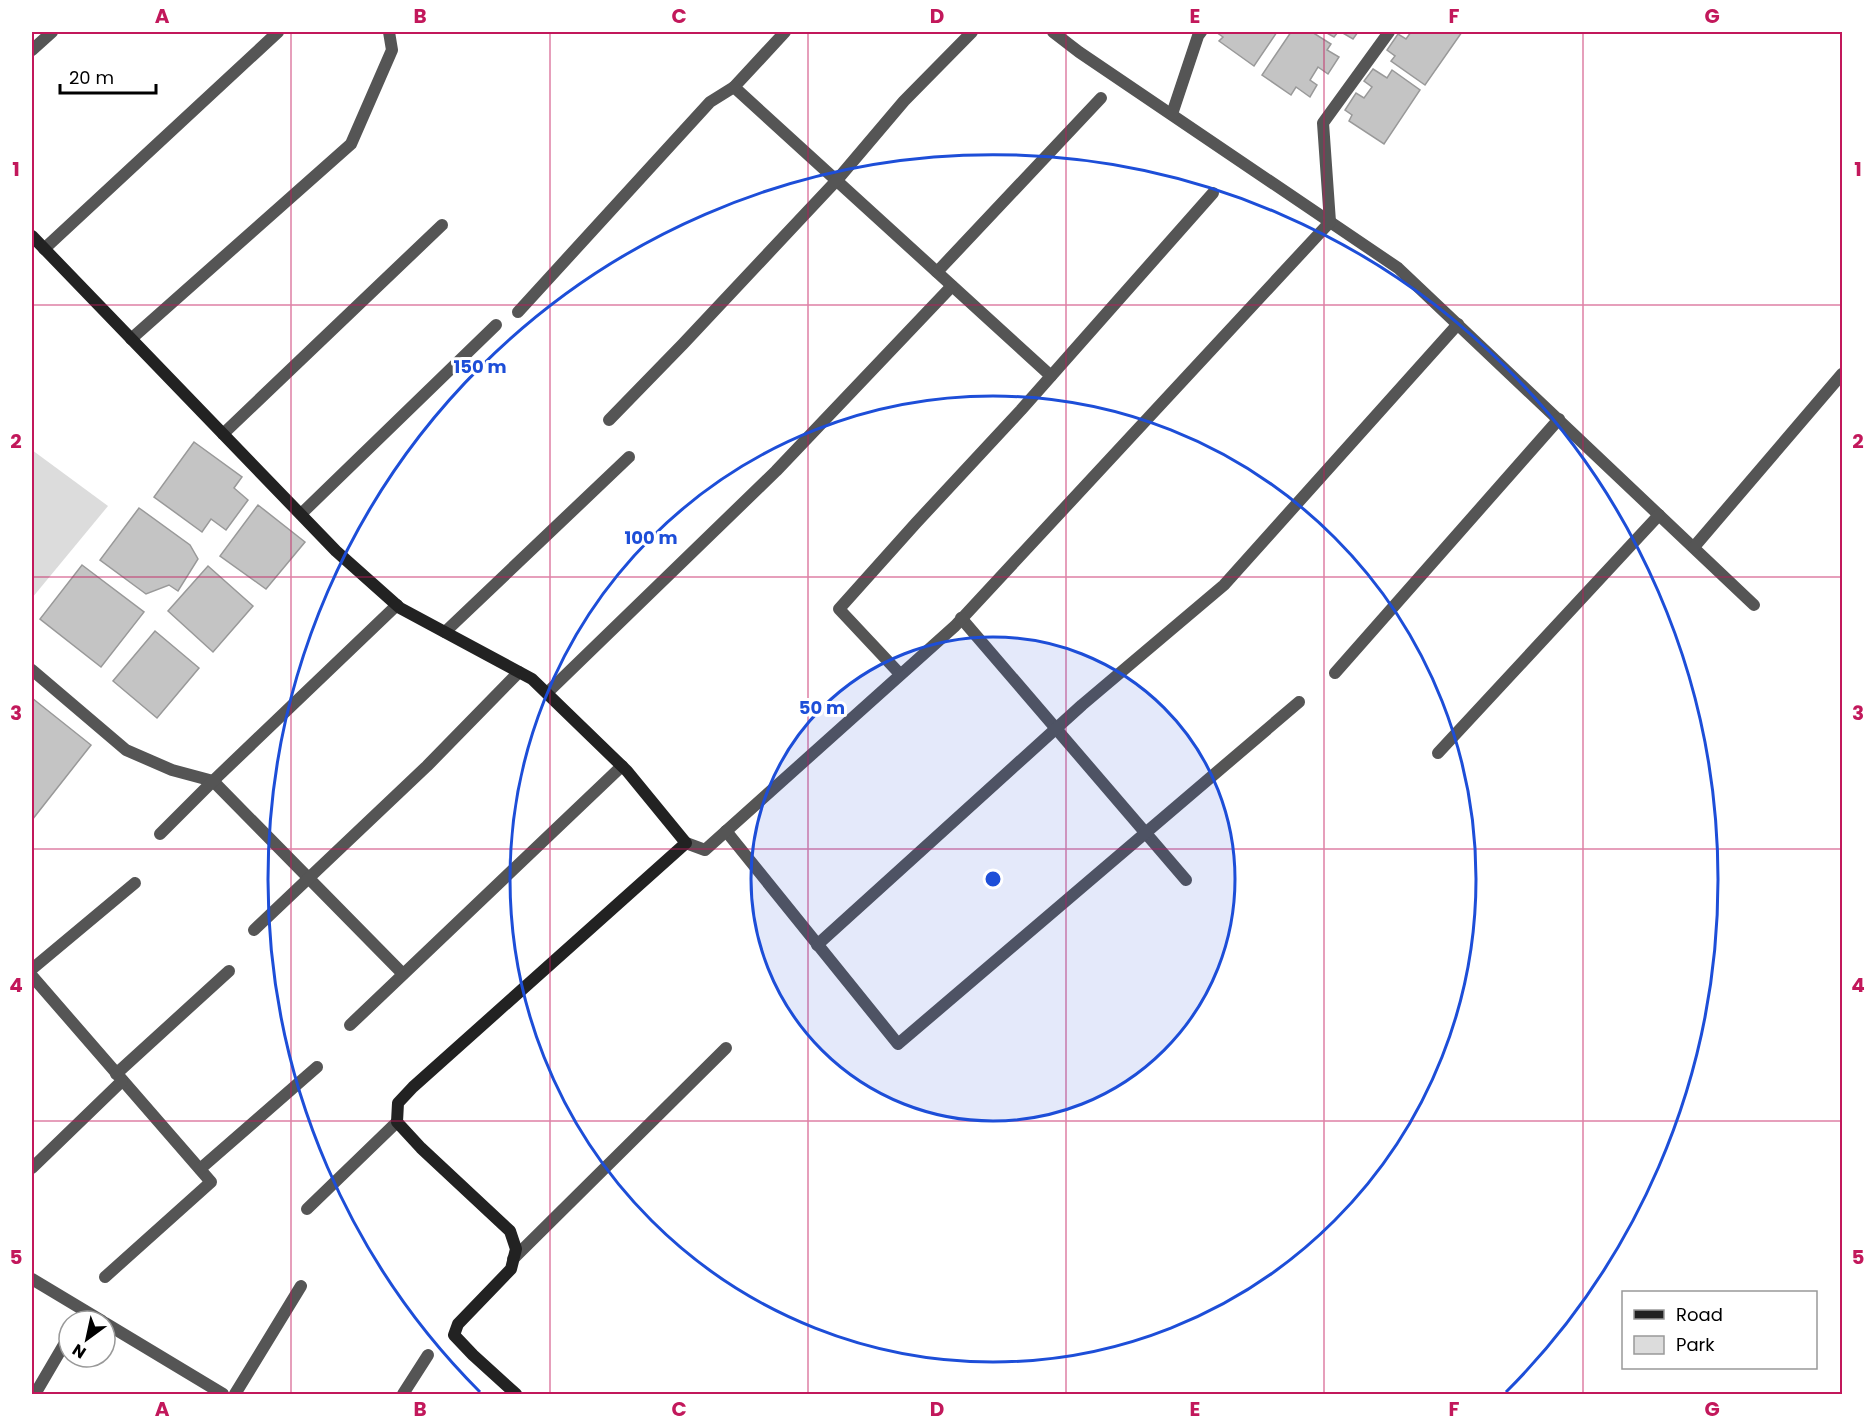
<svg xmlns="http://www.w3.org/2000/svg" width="1874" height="1426" viewBox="0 0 1874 1426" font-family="Poppins,sans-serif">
<rect width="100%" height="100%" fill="#fff"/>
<path fill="#dcdcdc" d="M32,450L108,506L32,598Z"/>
<g fill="#c4c4c4" stroke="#999" stroke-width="1.5">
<path d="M1216,32H1277L1254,66L1219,41L1223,37Z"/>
<path d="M1291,32H1312L1331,44L1327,50L1339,57L1328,74L1318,67L1310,80L1317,85L1310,97L1296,87L1291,95L1262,75Z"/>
<path d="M1325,32H1338L1334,37Z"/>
<path d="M1341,32H1358L1353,39Z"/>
<path d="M1411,32H1462L1425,85L1391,61L1395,56L1387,50L1398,34L1406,39Z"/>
<path d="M1373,69L1387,78L1392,70L1420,90L1384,144L1349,121L1352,115L1345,110L1356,93L1364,98L1372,87L1364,81Z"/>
<path d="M194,442L242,477L234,488L248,500L226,530L211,519L202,532L154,497Z"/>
<path d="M258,505L305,542L266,589L220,556Z"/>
<path d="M139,508L190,545L198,559L178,591L169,585L146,594L100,560Z"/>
<path d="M82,565L144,612L101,667L40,619Z"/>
<path d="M208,566L253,606L213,652L168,611Z"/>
<path d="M155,631L199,668L157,718L113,681Z"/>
<path d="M32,698L91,745L32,820Z"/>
</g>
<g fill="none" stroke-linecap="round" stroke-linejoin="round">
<g stroke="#555" stroke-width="12">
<path d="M785,32L734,87L1051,376"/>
<path d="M1053,32L1079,52L1398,268L1754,605"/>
<path d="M32,50L52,32"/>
<path d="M1172,114L1198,36L1201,32"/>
<path d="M44,249L278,32"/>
<path d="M937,272L1101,98"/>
<path d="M518,312L710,102L734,87"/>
<path d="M131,339L351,144L392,50L389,32"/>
<path d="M609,420L683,344L837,180L904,101L972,32"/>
<path d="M223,434L442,225"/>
<path d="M301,514L496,325"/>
<path d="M1694,547L1842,374"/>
<path d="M961,618L1186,880"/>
<path d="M445,632L629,457"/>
<path d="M32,670L126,750L172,770L213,781L403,974"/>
<path d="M1335,673L1559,419"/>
<path d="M900,674L839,609L916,523L1021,410L1213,193"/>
<path d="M547,693L776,471L952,286"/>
<path d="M1438,753L1659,515"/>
<path d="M726,831L898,1044L1299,702"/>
<path d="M160,834L213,781L397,605"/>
<path d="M686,843L705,850L955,626L1330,222L1323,123L1389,32"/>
<path d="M254,930L427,766L519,672"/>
<path d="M817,945L1082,705L1224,585L1458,324"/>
<path d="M32,969L135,883"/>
<path d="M32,976L211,1182L105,1277"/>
<path d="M350,1025L622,766"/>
<path d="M116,1074L229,971"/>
<path d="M32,1168L122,1081"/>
<path d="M200,1169L317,1067"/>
<path d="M307,1209L397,1122"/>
<path d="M513,1259L726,1048"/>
<path d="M32,1279L102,1321"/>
<path d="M78,1321L84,1311"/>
<path d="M105,1323L223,1394"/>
<path d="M35,1394L69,1336"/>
<path d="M235,1394L301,1286"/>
<path d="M403,1394L428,1355"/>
</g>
<path stroke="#222" stroke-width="12" d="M32,236L336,551L400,608L532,679L627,771L686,843L413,1087L398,1103L397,1122L421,1148L510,1231L516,1249L511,1269L458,1324L454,1335L473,1355L516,1394"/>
</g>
<path fill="none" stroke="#c2185b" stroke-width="1.5" stroke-opacity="0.55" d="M291,32V1394M550,32V1394M808,32V1394M1066,32V1394M1324,32V1394M1583,32V1394M32,305H1842M32,577H1842M32,849H1842M32,1121H1842"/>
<circle cx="993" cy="879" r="242" fill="#1d4ed8" fill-opacity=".12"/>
<g fill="none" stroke="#1d4ed8" stroke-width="3">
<circle cx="993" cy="879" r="242"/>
<circle cx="993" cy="879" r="483"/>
<path d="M480 1392A725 725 0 1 1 1506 1392"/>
</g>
<circle cx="993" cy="879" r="9" fill="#1d4ed8" stroke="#fff" stroke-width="3"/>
<g font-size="18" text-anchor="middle" font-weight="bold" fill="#1d4ed8" stroke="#fff" stroke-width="6" stroke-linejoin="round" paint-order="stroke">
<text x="480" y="373">150 m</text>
<text x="651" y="544">100 m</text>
<text x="822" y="714">50 m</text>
</g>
<rect width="1874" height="1426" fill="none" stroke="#ffffff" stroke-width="66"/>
<rect x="1622" y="1291" width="195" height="78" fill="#ffffff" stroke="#999999" stroke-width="1.5"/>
<rect x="1634" y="1310" width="30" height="9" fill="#222222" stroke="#999999" stroke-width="1.5"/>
<text x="1676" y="1321" font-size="18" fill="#000000">Road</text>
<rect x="1634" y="1336" width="30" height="18" fill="#dcdcdc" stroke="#999999" stroke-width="1.5"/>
<text x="1676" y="1351" font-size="18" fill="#000000">Park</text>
<g transform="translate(87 1339) rotate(213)"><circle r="28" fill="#ffffff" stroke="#999999" stroke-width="1.5"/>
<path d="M0-4.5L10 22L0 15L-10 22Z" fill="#000000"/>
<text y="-9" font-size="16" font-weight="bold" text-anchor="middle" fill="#000000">N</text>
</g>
<path d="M60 84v9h96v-9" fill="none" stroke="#000000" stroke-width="3"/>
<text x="69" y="84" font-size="18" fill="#000000" stroke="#ffffff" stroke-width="4.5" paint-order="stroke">20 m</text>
<rect x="33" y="33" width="1808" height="1360" fill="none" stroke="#c2185b" stroke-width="2"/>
<g font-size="20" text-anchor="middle" font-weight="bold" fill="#c2185b">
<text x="162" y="23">A</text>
<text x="420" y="23">B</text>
<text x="679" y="23">C</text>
<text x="937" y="23">D</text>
<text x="1195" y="23">E</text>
<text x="1454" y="23">F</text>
<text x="1712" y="23">G</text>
<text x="16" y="176">1</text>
<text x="1858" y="176">1</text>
<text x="16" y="448">2</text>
<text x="1858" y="448">2</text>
<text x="16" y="720">3</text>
<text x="1858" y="720">3</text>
<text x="16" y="992">4</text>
<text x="1858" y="992">4</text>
<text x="16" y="1264">5</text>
<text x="1858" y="1264">5</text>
<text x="162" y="1416">A</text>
<text x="420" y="1416">B</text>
<text x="679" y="1416">C</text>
<text x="937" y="1416">D</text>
<text x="1195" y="1416">E</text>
<text x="1454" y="1416">F</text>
<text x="1712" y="1416">G</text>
</g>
</svg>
